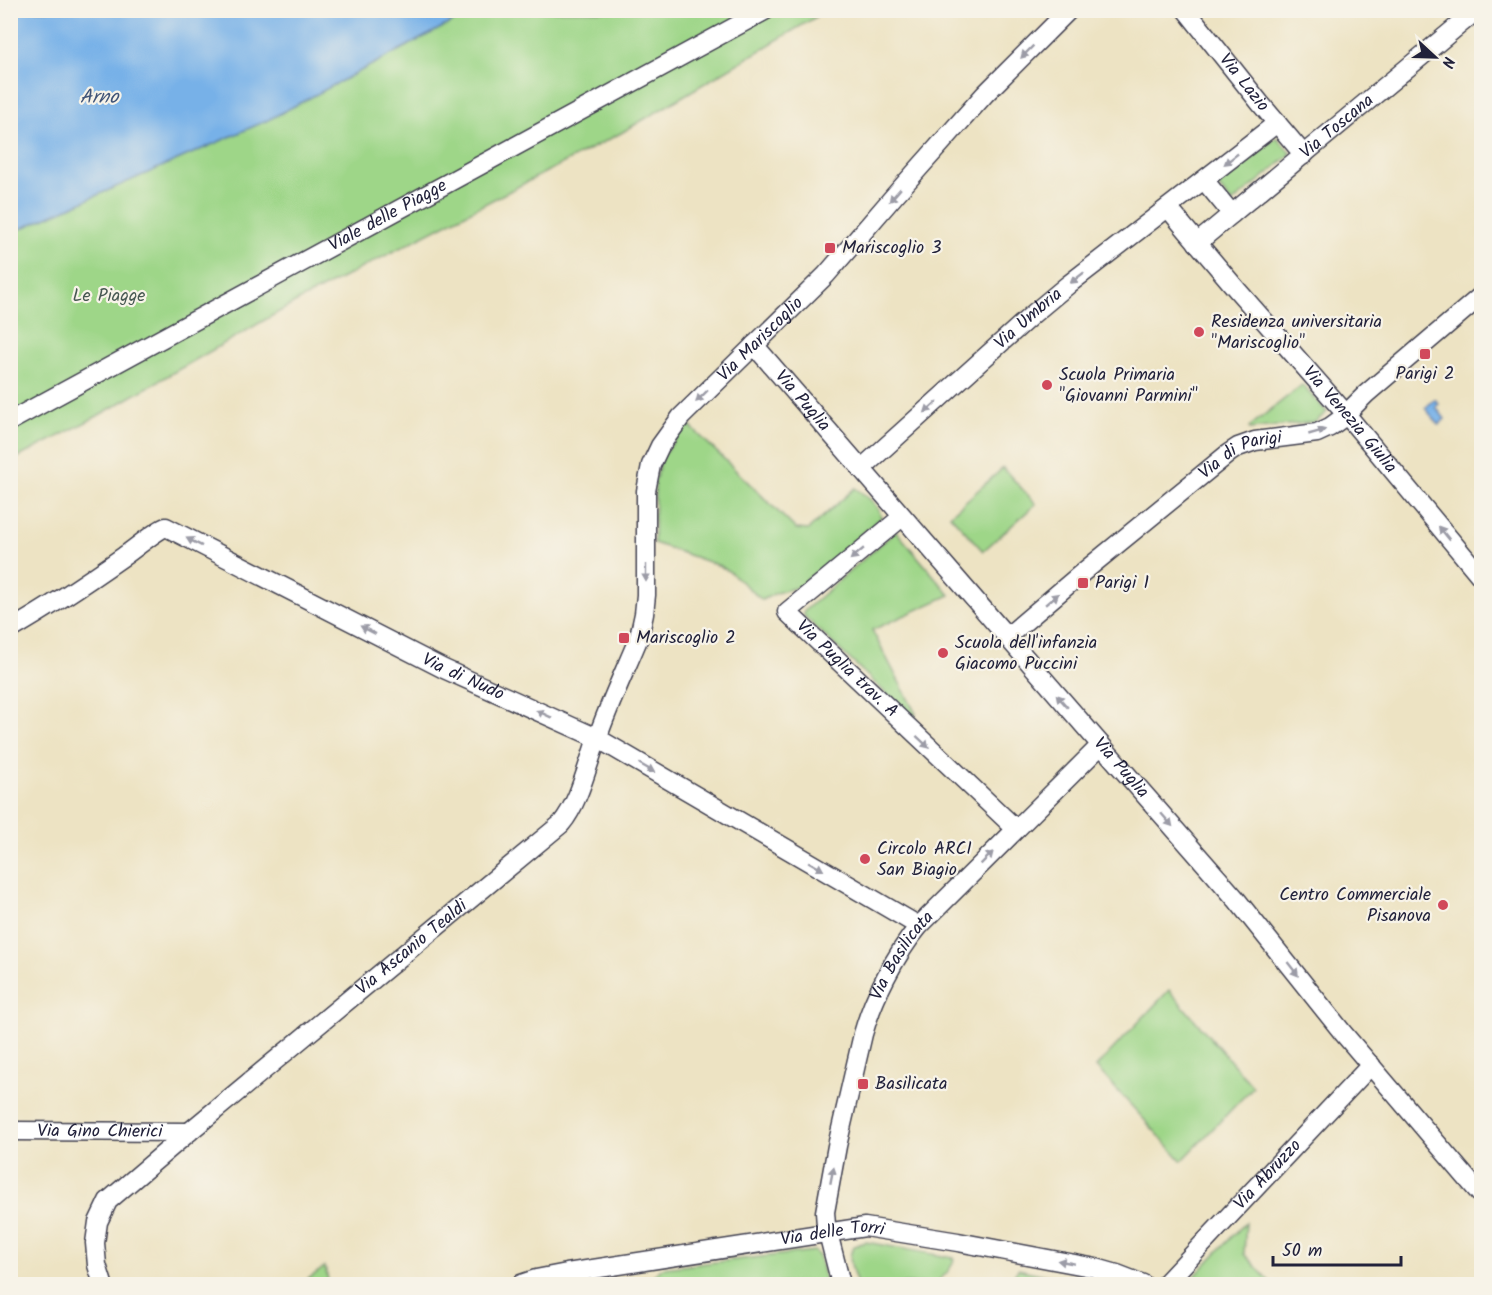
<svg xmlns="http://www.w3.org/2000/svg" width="1492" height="1295" viewBox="0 0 1492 1295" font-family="Kalam,sans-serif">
<rect width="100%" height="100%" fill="#f7f3e8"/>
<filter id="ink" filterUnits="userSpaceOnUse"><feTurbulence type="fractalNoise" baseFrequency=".0167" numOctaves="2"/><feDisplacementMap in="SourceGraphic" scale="12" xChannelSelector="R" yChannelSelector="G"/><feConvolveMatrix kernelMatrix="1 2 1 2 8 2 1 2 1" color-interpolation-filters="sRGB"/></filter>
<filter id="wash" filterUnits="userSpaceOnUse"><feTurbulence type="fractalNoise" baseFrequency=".008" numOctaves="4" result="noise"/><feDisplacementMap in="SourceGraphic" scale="24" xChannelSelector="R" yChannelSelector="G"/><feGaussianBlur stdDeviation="1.35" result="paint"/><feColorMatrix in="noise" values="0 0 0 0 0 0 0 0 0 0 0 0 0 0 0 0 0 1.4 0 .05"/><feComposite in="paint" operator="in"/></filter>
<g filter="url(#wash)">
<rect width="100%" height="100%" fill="#ede3c3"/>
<g fill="#9ed688" stroke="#607c62" stroke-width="1.5">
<path d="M473,11H813L816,17L621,133L298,301L94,418L11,461V233L268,120Z"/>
<path d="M1277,137L1291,154L1232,203L1215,182L1248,155L1251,158Z"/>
<path d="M1302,385L1327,412L1315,422L1250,429L1249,427Z"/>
<path d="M687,423L796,529L808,530L855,488C866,496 879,504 881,518L798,587L776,593L762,600L730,572L720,566L654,543L655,481L662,457Z"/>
<path d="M1003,468L1036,504L983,551L950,515Z"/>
<path d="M896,531L950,595L872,630L916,714L911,717L804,616V611Z"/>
<path d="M1169,990L1253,1087L1182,1161L1096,1067Z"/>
<path d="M1246,1222L1244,1254L1272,1284H1187Z"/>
<path d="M866,1242L954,1258C952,1270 943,1277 934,1284H857C852,1268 841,1246 866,1242Z"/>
<path d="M814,1251L819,1256L826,1284H660L654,1275L663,1268Z"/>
<path d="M325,1267L329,1284H301Z"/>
<path d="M1018,1269L1053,1277L1057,1284H1009Z"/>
<path d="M634,1279L627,1284H578Z"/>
</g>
<g fill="#77b1e8" stroke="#4c6a92" stroke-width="1.5">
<path d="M11,10H473V11L268,120L11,233Z"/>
<path d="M1435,399L1439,404L1436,407L1445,419L1439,425L1425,408Z"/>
</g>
</g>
<g filter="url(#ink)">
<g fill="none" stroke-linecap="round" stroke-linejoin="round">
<g stroke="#403f4f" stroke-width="21">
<g id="minor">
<path id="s1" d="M1186,10L1260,103L1304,155"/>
<path d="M1204,180L1232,214"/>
<path id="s2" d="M1168,208L1238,291L1346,414L1482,578"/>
<path id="s3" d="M1197,243L1477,10"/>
<path id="s4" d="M754,345L1101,745L1236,899L1343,1033L1482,1196"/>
<path id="s5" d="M10,421L766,10"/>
<path id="s6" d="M861,469L1033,314L1069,284L1277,123"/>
<path id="s7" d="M902,517L787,612L1016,829"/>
<path id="s8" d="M10,630C50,607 87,582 124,556C133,550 158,529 166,527L444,669L597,738L919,926"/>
<path id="s9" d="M1008,636L1082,573L1229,453L1238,447L1255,441L1317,433L1330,427L1341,419L1366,394L1482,295"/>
<path id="s10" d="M10,1131L189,1132"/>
<path id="s11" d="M103,1284L97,1265L95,1243L98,1222L108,1201L189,1132L561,824C579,803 587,766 597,739C609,704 625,671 639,637L644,614L646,595V491L651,465L660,446L681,417L826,275L895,195L985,94L1069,10"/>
<path id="s12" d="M521,1284L536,1279L567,1273L865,1227L958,1242L1096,1268L1117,1274L1143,1284"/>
<path id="s13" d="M841,1284L826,1225L825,1212L837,1146L863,1034C873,998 895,955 919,926L1101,745"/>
<path id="s14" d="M1165,1284L1371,1065"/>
</g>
</g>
<use href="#minor" stroke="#fff" stroke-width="18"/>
</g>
<defs><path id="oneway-solid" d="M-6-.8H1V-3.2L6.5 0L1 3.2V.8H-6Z" transform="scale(1.5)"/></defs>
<g fill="#9c9ca7">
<use href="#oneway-solid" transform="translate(1027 52) rotate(135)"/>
<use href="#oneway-solid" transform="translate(1231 159) rotate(142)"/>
<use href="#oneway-solid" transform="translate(895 195) rotate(131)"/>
<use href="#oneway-solid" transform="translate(1077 278) rotate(142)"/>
<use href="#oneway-solid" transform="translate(702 396) rotate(135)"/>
<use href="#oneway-solid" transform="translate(931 407) rotate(138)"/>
<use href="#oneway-solid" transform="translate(1317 432) rotate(-16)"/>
<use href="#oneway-solid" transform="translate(1444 533) rotate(-129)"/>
<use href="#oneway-solid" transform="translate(194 542) rotate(-153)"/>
<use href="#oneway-solid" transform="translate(857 554) rotate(140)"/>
<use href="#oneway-solid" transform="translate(646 573) rotate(90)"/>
<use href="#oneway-solid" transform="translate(1052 599) rotate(-40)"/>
<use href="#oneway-solid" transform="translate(368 630) rotate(-153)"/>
<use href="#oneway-solid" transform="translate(1062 701) rotate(-131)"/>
<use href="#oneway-solid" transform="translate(544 714) rotate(-155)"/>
<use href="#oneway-solid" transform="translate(923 742) rotate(43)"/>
<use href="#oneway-solid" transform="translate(647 768) rotate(30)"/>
<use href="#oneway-solid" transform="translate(1167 820) rotate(49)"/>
<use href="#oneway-solid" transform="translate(987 858) rotate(-45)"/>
<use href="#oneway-solid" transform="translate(816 866) rotate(30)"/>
<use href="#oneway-solid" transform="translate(1293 969) rotate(52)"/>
<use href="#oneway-solid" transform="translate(832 1175) rotate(-79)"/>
<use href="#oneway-solid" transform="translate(1066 1262) rotate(-169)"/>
</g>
</g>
<g fill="#d1495b" stroke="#f7f3e8" stroke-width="2">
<rect x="824" y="242" width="12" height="12" rx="3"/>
<circle cx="1199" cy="332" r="6"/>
<rect x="1419" y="348" width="12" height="12" rx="3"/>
<circle cx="1047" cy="385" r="6"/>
<rect x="1077" y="577" width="12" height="12" rx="3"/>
<rect x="618" y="632" width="12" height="12" rx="3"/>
<circle cx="943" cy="653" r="6"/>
<circle cx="865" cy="859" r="6"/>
<circle cx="1443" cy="905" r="6"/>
<rect x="857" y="1078" width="12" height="12" rx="3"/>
</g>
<g text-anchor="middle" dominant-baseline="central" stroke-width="4.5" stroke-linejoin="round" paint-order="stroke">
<g font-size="18" fill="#22223b" stroke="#f7f3e8">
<text stroke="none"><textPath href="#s1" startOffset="93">Via Lazio</textPath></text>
<text stroke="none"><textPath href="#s3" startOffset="182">Via Toscana</textPath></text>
<text stroke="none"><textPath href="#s5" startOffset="430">Viale delle Piagge</textPath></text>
<text stroke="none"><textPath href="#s6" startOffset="225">Via Umbria</textPath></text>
<text stroke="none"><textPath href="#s11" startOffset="1220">Via Mariscoglio</textPath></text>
<text stroke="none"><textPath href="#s4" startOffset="74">Via Puglia</textPath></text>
<text stroke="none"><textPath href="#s2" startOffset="279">Via Venezia Giulia</textPath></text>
<text stroke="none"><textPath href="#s9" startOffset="297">Via di Parigi</textPath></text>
<text stroke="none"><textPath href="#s7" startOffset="232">Via Puglia trav. A</textPath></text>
<text stroke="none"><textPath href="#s8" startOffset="520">Via di Nudo</textPath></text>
<text stroke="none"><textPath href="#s4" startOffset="560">Via Puglia</textPath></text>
<text stroke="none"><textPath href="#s11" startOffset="482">Via Ascanio Tealdi</textPath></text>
<text stroke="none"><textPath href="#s13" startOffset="344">Via Basilicata</textPath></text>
<text stroke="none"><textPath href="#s10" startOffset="90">Via Gino Chierici</textPath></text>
<text stroke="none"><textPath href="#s14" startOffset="150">Via Abruzzo</textPath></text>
<text stroke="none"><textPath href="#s12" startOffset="316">Via delle Torri</textPath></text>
</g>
<g font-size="18" fill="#22223b" stroke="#f7f3e8" text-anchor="start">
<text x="842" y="248">Mariscoglio 3</text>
<text x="1211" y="322">Residenza universitaria<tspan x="1211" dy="21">"Mariscoglio"</tspan></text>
<text x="1425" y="374" text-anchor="middle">Parigi 2</text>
<text x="1059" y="375">Scuola Primaria<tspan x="1059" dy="21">"Giovanni Parmini"</tspan></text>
<text x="1095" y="583">Parigi 1</text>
<text x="636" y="638">Mariscoglio 2</text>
<text x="955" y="643">Scuola dell'infanzia<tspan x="955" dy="21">Giacomo Puccini</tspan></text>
<text x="877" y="849">Circolo ARCI<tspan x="877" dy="21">San Biagio</tspan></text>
<text x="1431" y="895" text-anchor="end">Centro Commerciale<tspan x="1431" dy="21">Pisanova</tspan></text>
<text x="875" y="1084">Basilicata</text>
</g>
<g font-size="18" fill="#475852" stroke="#f7f3e8">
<text x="109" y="296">Le Piagge</text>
</g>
<g font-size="20" font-style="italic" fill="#405478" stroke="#f7f3e8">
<text x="99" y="98">Arno</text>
</g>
</g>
<rect width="1492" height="1295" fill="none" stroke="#f7f3e8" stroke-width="36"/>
<g transform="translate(1435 57) rotate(112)" stroke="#f7f3e8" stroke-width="4.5" paint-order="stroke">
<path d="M0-4.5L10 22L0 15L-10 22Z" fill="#22223b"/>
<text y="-9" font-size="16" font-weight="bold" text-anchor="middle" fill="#22223b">N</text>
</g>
<path d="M1273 1256v9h128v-9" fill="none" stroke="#22223b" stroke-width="3"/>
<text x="1282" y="1256" font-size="18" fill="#22223b" stroke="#f7f3e8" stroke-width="4.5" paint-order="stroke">50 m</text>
</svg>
